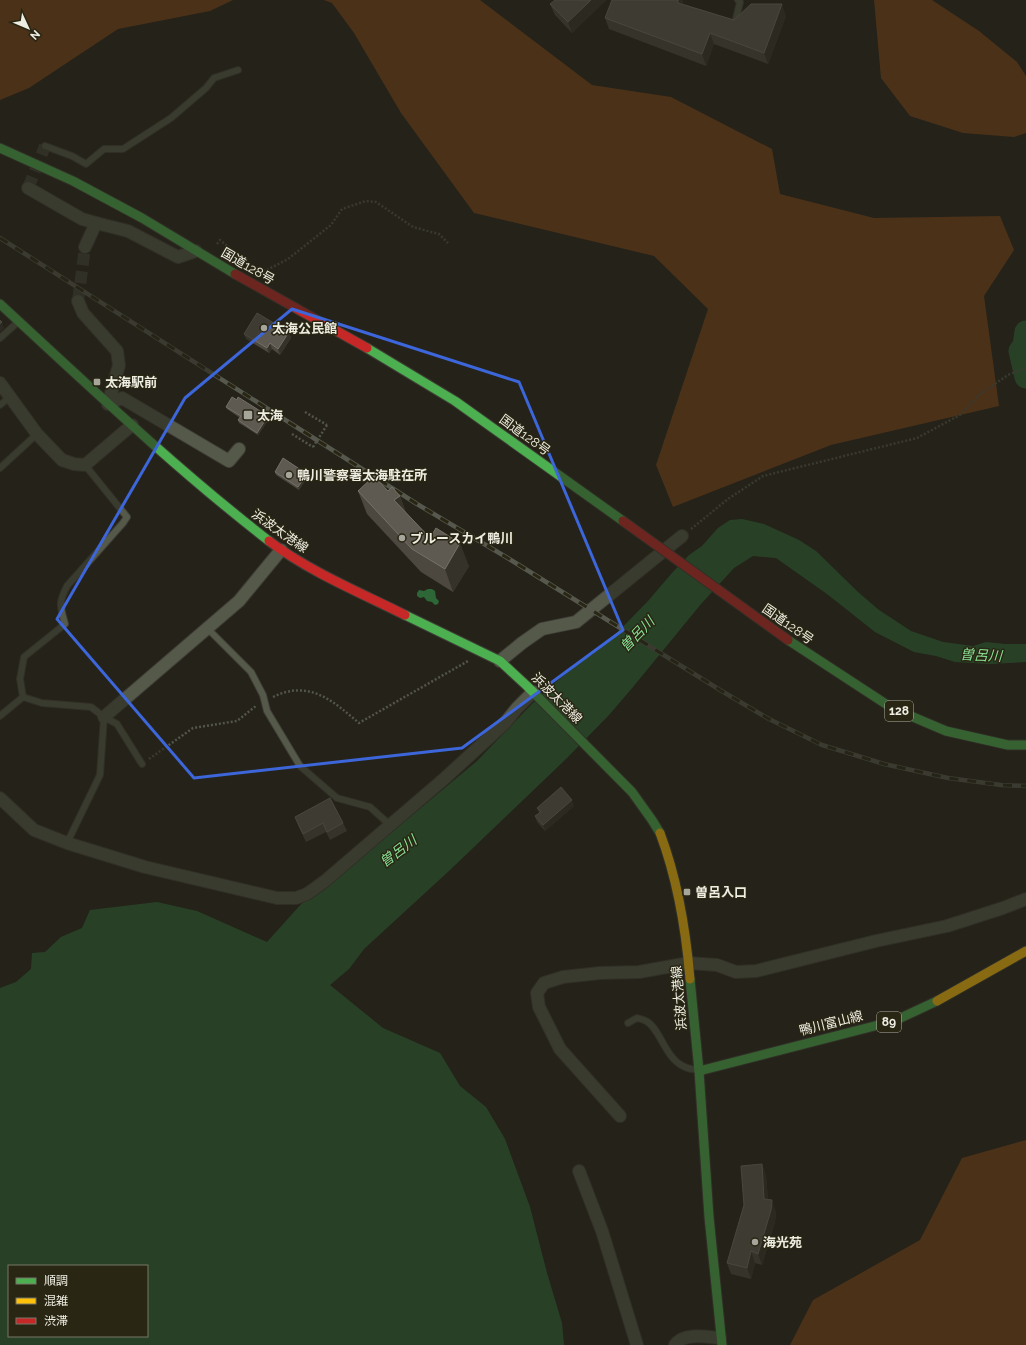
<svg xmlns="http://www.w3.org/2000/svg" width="1026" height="1345" viewBox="0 0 1026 1345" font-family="Raleway,'Noto Sans JP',sans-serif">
<rect width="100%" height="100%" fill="#242219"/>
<g fill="#7a4318">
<path d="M0,0H233L210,11L118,29L29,88L0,100Z"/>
<path d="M324,0H480L592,85L671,97L772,149L780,194L874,218L1000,216L1014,250L984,296L999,406L831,445L673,507L656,465L708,309L654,256L474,213L401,113L354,33L332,3Z"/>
<path d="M874,0H932L979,31L1017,62L1026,76V133L1014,137L963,133L910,116L881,78Z"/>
<path d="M1026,1140V1345H790L813,1300L920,1240L962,1158Z"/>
</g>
<g fill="#2d6737" fill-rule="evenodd">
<path d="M742,519L764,524L799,540L816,551L858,592L879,610L911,631L943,642L973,646L986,642L1005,644H1026V662L990,664L955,662L936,656L914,652L875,632L827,594L776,558L753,556L734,568L701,604L633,687L609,715L567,758L450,870L364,949L349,969L330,985L383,1028L440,1053L460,1086L486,1107L505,1139L530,1207L547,1273L562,1323L564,1345H0V988L16,982L31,969L32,953L45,952L61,937L82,928L90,910L157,902L197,911L267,942L303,902L356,862L477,761L531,705L549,688L582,660L592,655L608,642L648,601L672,573L689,555L702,546L718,528L730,520ZM9,1266H147V1336H9Z"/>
<path d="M428,589H432L435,591L436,598L439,601L438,604L435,605L432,602L427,601L424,597L420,598L417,596V593L419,590L424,591Z"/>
</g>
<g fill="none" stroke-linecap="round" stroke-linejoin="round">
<path stroke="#2d6737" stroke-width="23" d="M1026,332L1024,346L1020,351L1026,377"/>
<g stroke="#424037" stroke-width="12" stroke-dasharray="12 6" stroke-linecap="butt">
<path d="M28,188L45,146"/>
<path d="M78,301L85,247"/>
</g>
<g stroke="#3f3e36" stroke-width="8">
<g id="lane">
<path d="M736,19L740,2L738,0"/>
<path d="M45,146L72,156L86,164L104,149H123L171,118L206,88L214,78L238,70"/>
<path d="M0,338L18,322"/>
<path d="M0,405L10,397"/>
<path d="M0,468L37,434"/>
<path d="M207,628L251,672L263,695L267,711L300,766L337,798L370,807L390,825"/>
<path d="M23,697L42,703L91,707L104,717L100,775L67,843"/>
<path d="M0,716L23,697L20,679L24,657L65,624C60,605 58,604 67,586L123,523L127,517L85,465"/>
<path d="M104,717L117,724L142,764"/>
<path d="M628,1023L637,1018C639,1019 643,1019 646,1021C660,1028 665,1058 683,1066C687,1069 693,1069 698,1070"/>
</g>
</g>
<g stroke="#3f3e36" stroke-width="14">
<g id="street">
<path d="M28,188L82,219L96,223"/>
<path d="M85,247L96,223L128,231L178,257L196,251"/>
<path d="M78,301L83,313L117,351L119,365L108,404"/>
<path d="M0,383L37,434L62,460L74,464L85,465L132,425"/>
<path d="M108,404L122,398L229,461L239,449"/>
<path d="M500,661L522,643L542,629L576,622L682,536"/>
<path d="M104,717L239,601L281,550"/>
<path d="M0,798L34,830L67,843L145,867L277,898H296L307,894L325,881L445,778L505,723L517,708L533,692"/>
<path d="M620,1116L560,1049L539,1007L537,993L544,983L563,977L600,973L639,972L689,963L717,965L736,972L756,971L876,941L947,926L1003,908L1026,899"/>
<path d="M579,1171L602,1231L637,1345"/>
<path d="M675,1345C683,1332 708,1337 720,1338"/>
</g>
</g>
<g stroke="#3f3e36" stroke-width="11">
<g id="fast">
<path d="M0,148L73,181L142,218L235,274"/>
<path d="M0,304C88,385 175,468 269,541"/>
<path d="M367,348L455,401L623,521"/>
<path d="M405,615L500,661L527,686L632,792L652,820L660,833"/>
<path d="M788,640L892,708L946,731L1008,745H1026"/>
<path d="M690,979L699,1071L709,1217L722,1345"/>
<path d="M699,1071L894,1021L937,1001"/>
</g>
</g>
<g stroke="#3f3e36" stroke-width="11">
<g id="slow">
<path d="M660,833C677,878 686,931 690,979"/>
<path d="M937,1001L1026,951"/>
</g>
</g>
<g stroke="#3f3e36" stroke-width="11">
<g id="jam">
<path d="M235,274L367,348"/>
<path d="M269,541C310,572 359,592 405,615"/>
</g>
</g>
<g stroke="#535549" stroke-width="2.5" stroke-dasharray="2 2" stroke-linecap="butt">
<path d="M217,244L220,240L234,252"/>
<path d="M260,268L265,271L288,259L331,225L342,209L366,201L376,202L413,227L439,234L448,243"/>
<path d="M305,412L327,425"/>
<path d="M292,434L313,447"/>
<path d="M691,529L728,499L763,476L917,438L960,415L980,394L1008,375L1026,368"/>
<path d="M273,697C309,679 333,701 359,723L468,661"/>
<path d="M149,759L193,728L237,721L256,706"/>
</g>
<use href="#lane" stroke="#55594a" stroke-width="6"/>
<use href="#street" stroke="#55594a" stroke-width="12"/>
<use href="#fast" stroke="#4caf50" stroke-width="9"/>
<use href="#slow" stroke="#ffc107" stroke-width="9"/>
<use href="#jam" stroke="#c62828" stroke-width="9"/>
<g stroke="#56584d" stroke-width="4.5">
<path id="rail" d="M0,238L417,504L506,557L720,690L769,719L822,745L884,764L948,778L1001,785L1026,786"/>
</g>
<use href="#rail" stroke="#292614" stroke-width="3" stroke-dasharray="9" stroke-linecap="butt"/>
<g stroke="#3f3e36" stroke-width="11" stroke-linecap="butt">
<path id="jam-bridge" d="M623,521L788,640"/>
</g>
<path stroke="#535549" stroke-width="2.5" stroke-dasharray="2 2" stroke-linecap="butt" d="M313,447L327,425"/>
<use href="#jam-bridge" stroke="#c62828" stroke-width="9"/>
</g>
<g fill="#4c4840">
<path d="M606,0L572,33L555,15L550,4Z"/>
<path d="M683,0V4L734,20L786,16L768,64L714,44L706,66L609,29L605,18Z"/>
<path d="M289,332L291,338L280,355L272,349L269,353L246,339L244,334Z"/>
<path d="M226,407L268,416L269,419L258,435L239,423L238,420L240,418L227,409Z"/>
<path d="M275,472L307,474L308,476L299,490L276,475Z"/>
<path d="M358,491H388L400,496L406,513L430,538L469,566L453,592L421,572L367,514Z"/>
<path d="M574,806L545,831L537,822L535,816L539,813L537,808Z"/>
<path d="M295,817L343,823L347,831L330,840L326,832L306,842L298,825Z"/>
<path d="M762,1164L766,1176L768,1200L776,1212L775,1222L762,1265L755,1263L751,1279L731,1274L727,1263Z"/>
</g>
<g fill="#353229">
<path d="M591,0H606L572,33L568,22Z"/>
<path d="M678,0H683L682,14L678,3Z"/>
<path d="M782,4L786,16L768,64L764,53Z"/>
<path d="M710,33L714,44L706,66L702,54Z"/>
<path d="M2,322L4,328L0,332V324Z"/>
<path d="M289,332L291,338L280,355L278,349Z"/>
<path d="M270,343L272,349L269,353L267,348Z"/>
<path d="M268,416L269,419L258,435L257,433Z"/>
<path d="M307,474L308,476L299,490L298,487Z"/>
<path d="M400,496L408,519L394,500Z"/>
<path d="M460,543L469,566L453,592L445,569Z"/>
<path d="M572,800L574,806L545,831L543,825Z"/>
<path d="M762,1164L766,1176L769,1210L764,1199Z"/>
<path d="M772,1200L776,1212L775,1222L762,1265L758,1254Z"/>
<path d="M751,1251L755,1263L751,1279L747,1268Z"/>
</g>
<g fill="#5e5a51" stroke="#747168">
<path d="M555,0H591L568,22L550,4Z"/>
<path d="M612,0H678V3L734,20L751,4H782L764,53L710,33L702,54L605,18Z"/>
<path d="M257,313L289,332L278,349L270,343L267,348L244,334Z"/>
<path d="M0,320L2,322L0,324Z"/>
<path d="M232,397L237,400L238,397L268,416L257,433L238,420L241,416L226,407Z"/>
<path d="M283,458L307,474L298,487L275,472Z"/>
<path d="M374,476L388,491L392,487L400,496L394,500L430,538L436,528L460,543L445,569L412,549L358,491Z"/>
<path d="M561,787L572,800L543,825L535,816L541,812L537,808Z"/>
<path d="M330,798L343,823L327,832L323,823L303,834L295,817Z"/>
<path d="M762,1164L764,1199L772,1200L771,1210L758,1254L751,1251L747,1268L727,1263L744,1205L741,1166Z"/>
</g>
<path d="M0 0H1026V1345H0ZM292,309L519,382L623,630L462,748L194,778L57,619L185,398Z" fill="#242219" fill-opacity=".55" fill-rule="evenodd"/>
<path fill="none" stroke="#3c66d9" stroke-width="3" stroke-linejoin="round" d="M292,309L519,382L623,630L462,748L194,778L57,619L185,398Z"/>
<g fill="#a7a69b" stroke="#292614" stroke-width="1.5">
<circle cx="264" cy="328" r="4"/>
<rect x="93" y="378" width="8" height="8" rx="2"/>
<rect x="243" y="410" width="10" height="10" rx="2"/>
<circle cx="289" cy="475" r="4"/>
<circle cx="402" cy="538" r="4"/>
<rect x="683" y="888" width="8" height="8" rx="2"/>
<circle cx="755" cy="1242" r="4"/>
</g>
<g text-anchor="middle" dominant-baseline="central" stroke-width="3" stroke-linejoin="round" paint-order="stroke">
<g fill="#292614" stroke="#b3b1a4" stroke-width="1">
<rect x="885" y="701" width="28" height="20" rx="3"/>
<rect x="877" y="1012" width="24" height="20" rx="3"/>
</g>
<g font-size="12" font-weight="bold" fill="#eeede1">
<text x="899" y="711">128</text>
<text x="889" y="1022">89</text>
</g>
<g font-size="13" fill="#eeede1" stroke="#292614">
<text transform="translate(248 266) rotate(30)">国道128号</text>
<text transform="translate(525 435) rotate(36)">国道128号</text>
<text transform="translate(280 531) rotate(35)">浜波太港線</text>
<text transform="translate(788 624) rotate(35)">国道128号</text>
<text transform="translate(557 698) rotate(45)">浜波太港線</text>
<text transform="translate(679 998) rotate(-95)">浜波太港線</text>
<text transform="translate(831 1023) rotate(-14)">鴨川富山線</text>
</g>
<g font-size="13" font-weight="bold" fill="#eeede1" stroke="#292614" text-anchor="start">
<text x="272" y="328">太海公民館</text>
<text x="105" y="382">太海駅前</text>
<text x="257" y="415">太海</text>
<text x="297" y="475">鴨川警察署太海駐在所</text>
<text x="410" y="538">ブルースカイ鴨川</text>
<text x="695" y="892">曽呂入口</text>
<text x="763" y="1242">海光苑</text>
</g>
<g font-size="14" font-style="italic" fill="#87df93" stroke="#292614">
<text transform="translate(637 634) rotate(-46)">曽呂川</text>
<text transform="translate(981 655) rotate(3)">曽呂川</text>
<text transform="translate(398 851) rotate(-37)">曽呂川</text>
</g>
</g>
<rect x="8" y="1265" width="140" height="72" fill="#292614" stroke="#787666"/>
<rect x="16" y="1278" width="20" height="6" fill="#4caf50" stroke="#787666"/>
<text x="44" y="1285" font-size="12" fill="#eeede1">順調</text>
<rect x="16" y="1298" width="20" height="6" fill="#ffc107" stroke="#787666"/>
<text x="44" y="1305" font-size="12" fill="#eeede1">混雑</text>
<rect x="16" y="1318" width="20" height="6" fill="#c62828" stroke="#787666"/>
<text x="44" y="1325" font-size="12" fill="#eeede1">渋滞</text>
<g transform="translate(28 28) rotate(134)" stroke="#292614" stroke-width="3" paint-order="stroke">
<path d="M0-3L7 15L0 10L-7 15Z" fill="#eeede1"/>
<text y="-6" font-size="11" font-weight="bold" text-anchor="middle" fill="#eeede1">N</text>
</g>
</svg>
